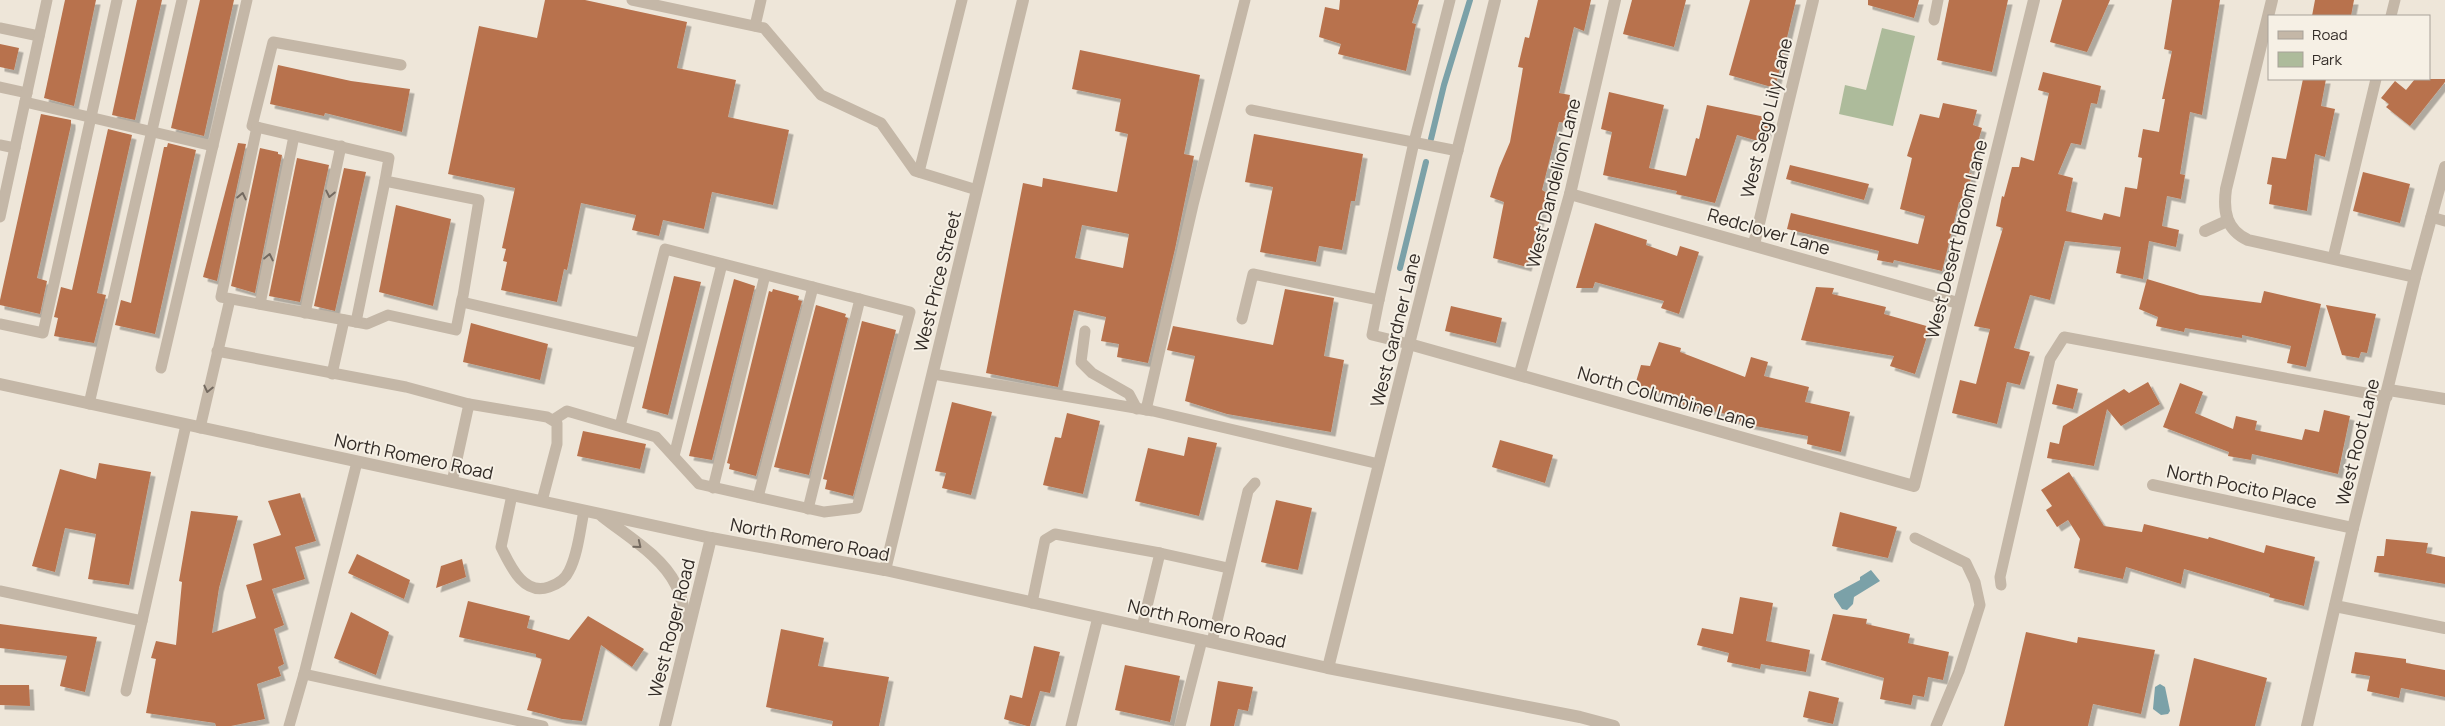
<svg xmlns="http://www.w3.org/2000/svg" width="2445" height="726" viewBox="0 0 2445 726" font-family="Manrope,sans-serif">
<defs>
<filter id="shadow"><feDropShadow dx="4.5" dy="4.5" stdDeviation="0" flood-color="#0004"/></filter>
</defs>
<rect width="100%" height="100%" fill="#eee6d9"/>
<path fill="#adbb9b" d="M1882,28L1915,36L1893,126L1839,114L1845,85L1866,90Z"/>
<g fill="#7ba1a8">
<path d="M1871,570L1880,581L1854,597L1853,604L1847,610L1842,609L1834,597V594L1860,580V577Z"/>
<path d="M2160,684L2165,687L2170,711L2168,714L2161,715L2153,709L2155,687Z"/>
</g>
<g fill="none" stroke-linecap="round" stroke-linejoin="round">
<g stroke="#7ba1a8" stroke-width="6">
<path d="M1431,139L1444,85L1470,0"/>
<path d="M1400,268L1426,162"/>
</g>
</g>
<g fill="#b8724d" fill-rule="evenodd" filter="url(#shadow)">
<path d="M65,0H96L74,106L44,98Z"/>
<path d="M137,0H162L135,120L112,115Z"/>
<path d="M200,0H234L204,136L171,128Z"/>
<path d="M545,0H585L687,22L677,68L736,80L728,117L789,130L773,205L712,192L704,229L663,220L659,236L632,230L636,215L581,203L567,270L564,269L557,302L501,290L507,262L503,261L506,249L502,248L515,188L448,174L479,26L537,38Z"/>
<path d="M1340,0H1419L1412,23L1416,24L1406,71L1338,54L1341,44L1319,37L1325,7L1339,10Z"/>
<path d="M1538,0H1591L1584,31L1574,27L1559,93L1570,95L1565,123L1559,122L1542,190L1547,193L1527,267L1493,258L1504,202L1490,197L1499,168L1510,142L1523,68L1518,67L1525,37L1529,38Z"/>
<path d="M1632,0H1686L1674,47L1623,34Z"/>
<path d="M1750,0H1796L1775,88L1729,75Z"/>
<path d="M1868,0H1919L1914,18L1868,5Z"/>
<path d="M1949,0H2008L1992,72L1937,60Z"/>
<path d="M2062,0H2110L2087,52L2050,42Z"/>
<path d="M2172,0H2220L2202,115L2190,112L2180,174L2185,175L2181,199L2167,196L2162,226L2179,230L2176,247L2149,241L2143,279L2116,273L2121,247L2065,241L2050,300L2030,295L2014,348L2030,352L2020,385L2007,382L1997,424L1952,413L1960,380L1976,384L1990,329L1974,326L2003,228L1996,226L2002,196L2004,197L2012,167H2019L2021,157L2034,161L2049,93L2038,90L2043,72L2101,86L2097,104L2091,103L2081,145L2071,143L2058,174L2073,178L2066,211L2102,220L2104,213L2120,217L2125,187L2137,189L2142,158L2138,157L2143,129L2159,132L2165,99H2162L2172,51L2164,49Z"/>
<path d="M2315,0H2354L2351,16H2312Z"/>
<path d="M0,44L19,48L14,70L0,67Z"/>
<path d="M1080,50L1200,75L1184,154L1194,156L1175,249L1148,363L1117,357L1119,344L1101,341L1106,317L1074,310L1058,387L986,373L1023,183L1042,187L1043,178L1117,192L1128,134L1115,131L1121,99L1072,89ZM1082,225L1129,234L1123,268L1075,258Z"/>
<path d="M278,65L351,81L410,89L402,132L325,113L324,116L270,104Z"/>
<path d="M2303,79H2326L2321,106L2335,109L2325,157L2315,154L2307,211L2269,204L2272,185L2267,184L2272,157L2286,159Z"/>
<path d="M2415,79H2445V82L2410,126L2386,107L2389,104L2381,98L2395,81L2406,90Z"/>
<path d="M1609,92L1664,105L1649,168L1686,176L1696,138L1699,139L1707,105L1770,118L1766,135L1760,134L1758,141L1737,135L1715,203L1676,194L1677,191L1603,175L1612,132L1601,129Z"/>
<path d="M1943,103L1977,110L1973,125L1982,128L1969,173L1972,174L1965,203L1959,202L1942,271L1894,260L1893,263L1877,260L1879,251L1787,229L1791,213L1918,244L1925,216L1900,209L1912,158L1907,156L1920,114L1939,118Z"/>
<path d="M41,114L71,120V125L37,278L47,281L40,314L0,305V300Z"/>
<path d="M108,129L132,135L97,293L106,295L94,343L54,336L58,318L54,317L61,287L72,290Z"/>
<path d="M1254,134L1363,154L1355,201H1351L1342,250L1319,246L1316,262L1260,252L1273,187L1245,182Z"/>
<path d="M168,143L196,150L155,334L115,325L121,300L131,303L164,147H167Z"/>
<path d="M238,143L246,144L217,281L203,277Z"/>
<path d="M260,148L278,152V154L282,155L255,293L231,286Z"/>
<path d="M297,158L329,165L300,302L269,296Z"/>
<path d="M1790,165L1869,184L1864,200L1786,179Z"/>
<path d="M344,168L366,172L335,311L314,306Z"/>
<path d="M2363,172L2410,184L2400,223L2353,211Z"/>
<path d="M396,205L451,219L433,306L379,292Z"/>
<path d="M1595,223L1647,240L1646,245L1677,256L1680,246L1699,252L1679,314L1661,308L1664,301L1595,282L1593,288H1576Z"/>
<path d="M674,276L701,282L668,415L642,408Z"/>
<path d="M734,279L755,286L712,460L689,456Z"/>
<path d="M2147,279L2200,295L2261,303L2264,291L2321,304L2306,367L2287,363L2291,346L2242,335V338L2185,328L2184,332L2156,326L2158,317L2139,309Z"/>
<path d="M1816,287L1834,288L1832,294L1886,307L1884,314L1930,327L1915,374L1890,366L1894,356L1801,340Z"/>
<path d="M773,289L799,296L798,300L802,301L756,476L729,469L730,464L727,463L769,291L772,292Z"/>
<path d="M1285,289L1334,298L1324,356L1344,360L1331,432L1227,414L1185,401L1195,356L1167,350L1173,326L1273,345Z"/>
<path d="M816,305L846,314L845,317L848,318L809,475L774,467Z"/>
<path d="M2326,305L2376,314L2367,353L2361,352L2359,358L2342,355Z"/>
<path d="M1451,306L1502,318L1496,343L1445,331Z"/>
<path d="M862,321L896,330L853,496L825,489L827,480L823,479Z"/>
<path d="M471,323L548,344L540,380L463,362Z"/>
<path d="M1659,342L1681,348L1680,352L1745,377L1751,357L1768,362L1764,376L1809,387L1805,402L1850,412L1841,452L1807,444L1808,436L1750,425L1725,417L1726,414L1676,403L1678,398L1635,385L1641,365L1650,366Z"/>
<path d="M2148,382L2160,404L2121,426L2107,409L2094,466L2047,458L2050,442L2059,444L2063,426L2124,389L2129,393Z"/>
<path d="M2180,383L2203,392L2195,413L2233,429L2236,416L2257,421L2255,430L2302,440L2305,429L2319,432L2324,410L2350,416L2338,474L2252,454L2251,460L2228,456L2229,452L2163,427Z"/>
<path d="M2057,384L2078,389L2073,409L2052,404Z"/>
<path d="M952,402L992,412L971,495L942,488L946,473L935,471Z"/>
<path d="M1067,413L1100,421L1083,494L1043,485L1055,437L1061,438Z"/>
<path d="M583,431L646,444L640,469L577,456Z"/>
<path d="M1188,437L1217,443L1199,516L1135,501L1148,448L1184,456Z"/>
<path d="M1500,440L1553,455L1545,483L1492,467Z"/>
<path d="M99,463L151,472L129,585L88,579L96,534L65,528L55,572L32,566L60,469L96,479Z"/>
<path d="M2069,472L2104,526L2142,532L2144,524L2208,539L2209,537L2264,553L2266,545L2315,557L2304,606L2269,597L2270,594L2184,569L2181,584L2126,567L2123,579L2074,568L2080,539L2068,520L2057,527L2046,510L2052,506L2041,490Z"/>
<path d="M300,493L316,541L295,547L305,579L272,589L284,625L274,629L284,664L278,667L281,676L257,684L265,719L231,726H216L215,723L146,713L156,659L151,658L156,641L176,645L182,582L179,581L191,511L238,516L219,588L212,633L256,618L246,585L262,580L253,544L281,535L268,501Z"/>
<path d="M1276,500L1312,508L1298,570L1261,562Z"/>
<path d="M1840,512L1897,527L1888,558L1832,546Z"/>
<path d="M2386,539L2428,543L2426,553L2445,557V584L2374,572L2377,556H2384Z"/>
<path d="M357,554L410,580L404,599L348,573Z"/>
<path d="M462,559L466,577L436,588L441,566Z"/>
<path d="M1740,597L1773,603L1766,641L1810,650L1806,672L1761,664L1760,669L1727,662L1729,653L1697,645L1702,628L1733,634Z"/>
<path d="M468,601L530,616L527,628L569,640L588,616L644,649L632,667L601,645L582,721L562,719L527,710L542,659L536,657V654L459,637Z"/>
<path d="M351,612L389,632L376,675L334,658Z"/>
<path d="M1833,614L1867,619L1866,624L1910,634L1908,643L1949,652L1943,680L1928,677L1924,697L1913,695L1911,705L1880,699L1884,678L1821,660Z"/>
<path d="M0,624L97,637L85,692L60,686L67,656L0,648Z"/>
<path d="M781,629L824,638L818,666L889,677L879,726H832L833,721L766,707Z"/>
<path d="M2026,632L2077,643L2078,637L2155,650L2141,714L2093,704L2088,726H2004Z"/>
<path d="M1034,646L1060,652L1050,693L1040,691L1030,726H1027L1004,719L1010,695L1022,698Z"/>
<path d="M2355,652L2406,659V663L2445,670V697L2401,688L2399,698L2367,691L2370,676L2351,673Z"/>
<path d="M2194,658L2267,678L2255,726H2179Z"/>
<path d="M1125,665L1180,676L1170,722L1115,710Z"/>
<path d="M1218,681L1253,687L1248,711L1238,709L1234,726H1210Z"/>
<path d="M0,685H29L30,706L0,705Z"/>
<path d="M1809,691L1839,698L1833,724L1803,717Z"/>
</g>
<g fill="none" stroke-linecap="round" stroke-linejoin="round">
<g stroke="#c4b7a7" stroke-width="11">
<path d="M632,0L764,28L821,95L881,123L915,171L977,190"/>
<path d="M2391,16L2395,0"/>
<path d="M1934,20L1938,0"/>
<path d="M755,26L761,0"/>
<path d="M0,28L39,36"/>
<path d="M401,65L273,42L252,126L389,158L385,181L479,200L462,302L640,343"/>
<path d="M0,87L27,93"/>
<path d="M25,102L213,146"/>
<path d="M1251,110L1458,151"/>
<path d="M257,127L221,297L367,324L388,315L456,330L462,299"/>
<path d="M0,145L15,148"/>
<path d="M919,172L962,0"/>
<path d="M0,217L47,0"/>
<path d="M2431,217L2445,221"/>
<path d="M2333,258L2376,79"/>
<path d="M1379,300L1414,142L1450,0"/>
<path d="M260,304L294,136"/>
<path d="M305,313L341,146"/>
<path d="M1242,319L1253,274L1379,300L1372,335L1409,344"/>
<path d="M356,322L385,181"/>
<path d="M0,324L43,333L117,0"/>
<path d="M1085,331L1081,362L1092,373L1129,394L1137,409"/>
<path d="M217,351L406,387L469,404"/>
<path d="M161,368L247,0"/>
<path d="M332,374L344,320"/>
<path d="M933,374L1153,411L1379,464"/>
<path d="M89,404L182,0"/>
<path d="M1146,410L1193,205L1245,0"/>
<path d="M553,420L567,411L656,437L699,484L824,512L857,508L910,312L665,249L620,426"/>
<path d="M200,428L230,299"/>
<path d="M674,456L722,264"/>
<path d="M357,462L304,674L543,726"/>
<path d="M452,482L469,404L547,417L557,423V444L542,501"/>
<path d="M713,488L765,275"/>
<path d="M512,495L501,547C510,565 523,596 549,587C558,584 565,580 569,571C578,554 580,530 584,511"/>
<path d="M758,497L813,287"/>
<path d="M808,509L860,299"/>
<path d="M1915,538L1966,563L1975,582L1980,605L1959,671L1936,726"/>
<path d="M2001,585L2000,577L2050,359L2064,337L2387,397"/>
<path d="M0,591L142,621L186,425"/>
<path d="M1032,603L1045,540L1055,534L1160,553"/>
<path d="M1142,627L1160,553L1228,568"/>
<path d="M1212,642L1248,491L1255,483"/>
<path d="M126,691L142,621"/>
<path d="M289,726L304,674"/>
<path d="M1071,726L1098,617"/>
<path d="M1180,726L1202,640"/>
</g>
<g stroke="#c4b7a7" stroke-width="12">
<path d="M2272,0L2226,189C2223,211 2226,230 2248,240L2415,277"/>
<path d="M1570,194L1958,303"/>
<path d="M2205,231L2227,221"/>
<path d="M1754,244L1813,0"/>
<path d="M1409,344L1914,486L2034,0"/>
<path d="M1520,373L1570,194L1615,0"/>
<path d="M2389,390L2445,399"/>
<path d="M2153,485L2353,528"/>
<path d="M885,570L1023,0"/>
<path d="M2335,606L2445,628"/>
<path d="M2307,726L2353,528L2415,277L2445,167"/>
</g>
<g stroke="#c4b7a7" stroke-width="12">
<path d="M0,384L711,538L885,570L1328,668L1580,717L1614,726"/>
<path d="M602,516C627,536 662,556 676,585C683,598 684,613 686,627"/>
<path d="M1328,668L1495,0"/>
<path d="M665,726L711,538"/>
</g>
</g>
<defs><path id="oneway-chevron" d="M-2-3.5L2.5 0L-2 3.5" fill="none" stroke-width="1.6" stroke-linecap="round" stroke-linejoin="round" transform="scale(1.25)"/></defs>
<g stroke="#746a60">
<use href="#oneway-chevron" transform="translate(330 194) rotate(102)"/>
<use href="#oneway-chevron" transform="translate(242 196) rotate(-78)"/>
<use href="#oneway-chevron" transform="translate(269 257) rotate(-78)"/>
<use href="#oneway-chevron" transform="translate(208 389) rotate(103)"/>
<use href="#oneway-chevron" transform="translate(638 545) rotate(39)"/>
</g>
<g text-anchor="middle" dominant-baseline="central" stroke-width="4" stroke-linejoin="round" paint-order="stroke">
<g font-size="18" fill="#322b26" stroke="#f6f0e5">
<text transform="translate(1766 118) rotate(-76)">West Sego Lily Lane</text>
<text transform="translate(1553 183) rotate(-76)">West Dandelion Lane</text>
<text transform="translate(1769 231) rotate(16)">Redclover Lane</text>
<text transform="translate(1956 239) rotate(-76)">West Desert Broom Lane</text>
<text transform="translate(937 281) rotate(-76)">West Price Street</text>
<text transform="translate(1395 330) rotate(-76)">West Gardner Lane</text>
<text transform="translate(1667 397) rotate(16)">North Columbine Lane</text>
<text transform="translate(2357 442) rotate(-76)">West Root Lane</text>
<text transform="translate(414 456) rotate(12)">North Romero Road</text>
<text transform="translate(2242 486) rotate(12)">North Pocito Place</text>
<text transform="translate(810 539) rotate(11)">North Romero Road</text>
<text transform="translate(1207 623) rotate(13)">North Romero Road</text>
<text transform="translate(671 628) rotate(-76)">West Roger Road</text>
</g>
</g>
<rect x="2268" y="15" width="162" height="65" fill="#f6f0e5" stroke="#a8a199"/>
<rect x="2278" y="31" width="25" height="8" fill="#c4b7a7" stroke="#a8a199"/>
<text x="2312" y="40" font-size="15" fill="#322b26">Road</text>
<rect x="2278" y="52" width="25" height="15" fill="#adbb9b" stroke="#a8a199"/>
<text x="2312" y="65" font-size="15" fill="#322b26">Park</text>
</svg>
